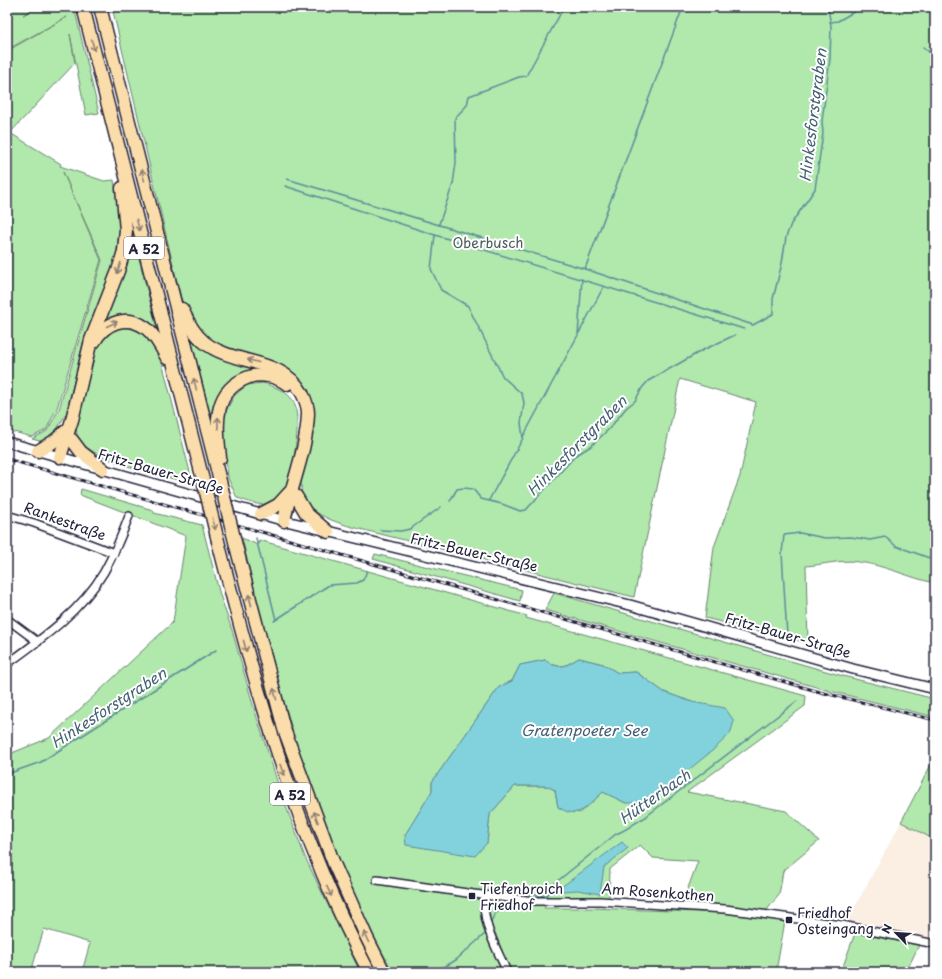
<svg xmlns="http://www.w3.org/2000/svg" width="942" height="979" viewBox="0 0 942 979" font-family="'Playpen Sans',sans-serif">
<rect width="100%" height="100%" fill="#fff"/>
<filter id="ink" filterUnits="userSpaceOnUse"><feTurbulence type="fractalNoise" baseFrequency=".025" numOctaves="2"/><feDisplacementMap in="SourceGraphic" scale="8" xChannelSelector="R" yChannelSelector="G"/><feConvolveMatrix kernelMatrix="1 2 1 2 8 2 1 2 1" color-interpolation-filters="sRGB"/></filter>
<g filter="url(#ink)">
<path fill="#fbefe3" d="M901,822L935,840V940L915,935L846,923Z"/>
<g fill="#b1e8ab" stroke="#6a8573" fill-rule="evenodd">
<path d="M7,7H36L23,15L38,7H74L99,113L86,115L70,34L75,63L10,133L61,164L60,166L104,181L114,180L120,223L116,258L83,343L66,414L54,434L43,442L32,439L47,431L59,409L102,260L63,172L101,260L57,408L46,430L32,437L7,430V51L67,17L10,48L7,45Z"/>
<path d="M112,7H935V583C909,578 885,565 858,562C842,559 822,565 806,566L808,643L705,618L714,547L740,476L756,402L680,379L634,597L368,531C345,525 300,516 301,485C301,472 307,459 309,446C310,432 304,401 302,386L221,347L200,333L187,312L181,298Z"/>
<path d="M129,220L160,340L153,332L106,321L101,317Z"/>
<path d="M122,325C145,327 152,338 161,358L193,484C169,477 83,460 77,435C74,424 84,396 86,384C89,371 92,344 103,336C109,331 116,329 122,325Z"/>
<path d="M188,328L255,365L256,372C218,380 220,396 214,429Z"/>
<path d="M263,383C272,386 285,390 292,399C304,414 293,482 280,496C276,500 270,504 264,504C257,506 245,500 237,498L228,478L223,429L226,411L234,396L247,385Z"/>
<path d="M81,489L153,510L154,513L202,525L220,595L232,630L253,705L280,790L305,857L360,972H82L90,943L44,929L31,972H7V755L49,738L173,622L186,536L80,495Z"/>
<path d="M242,538L258,545L259,540L527,616L526,618L806,696L805,706L687,792L786,811L819,841L783,871L779,895L766,911L682,904L698,861L653,858L640,845L610,869L609,899L550,897L544,908H590L725,913L785,921L776,972H510L495,932L488,936L504,972H393C318,837 276,688 242,538ZM579,658L603,664L618,673L636,672L664,692L692,702L626,803L603,792L580,813L558,807L555,790L547,786H515L490,814L487,843L405,835L432,791V782L499,687L512,681L520,665L545,660C560,670 565,666 579,658Z"/>
<path d="M375,554L522,590L520,601L373,559Z"/>
<path d="M554,593L843,676L935,699V717L830,691L545,610Z"/>
<path d="M935,757V840L901,822Z"/>
<path d="M855,933L919,945L906,972H841Z"/>
</g>
<g fill="#82d2dd" stroke="#5c8c9c">
<path d="M579,658L603,664L618,673L636,672L664,692L692,702L725,708L734,721L730,734L712,751L651,800L635,803H626L603,792C587,806 579,821 558,807L555,790L547,786H515L490,814L487,843L475,856L406,845L405,835L432,791V782L499,687L512,681L520,665L545,660C560,671 565,666 579,658Z"/>
<path d="M622,842L628,848L604,867L600,894L578,890L563,891L560,888Z"/>
</g>
<g fill="none" stroke-linecap="round" stroke-linejoin="round">
<g stroke="#5c8c9c" stroke-width="1.5">
<path d="M892,7L894,9"/>
<path d="M830,22L838,21L862,7"/>
<path d="M923,47L935,57"/>
<path d="M287,179L585,269L753,325L773,314V299L782,263L786,237L791,224L815,189L823,133L822,121L830,59L831,26L828,7"/>
<path d="M285,186L435,235L744,329"/>
<path d="M439,224L453,184L456,163L455,118L467,105L469,96L519,77L526,76L564,7"/>
<path d="M435,235L431,269L441,290L468,306L503,377L522,394L524,403L521,423L523,438L489,500"/>
<path d="M585,269L683,7"/>
<path d="M579,333L604,286"/>
<path d="M523,437L578,335L582,279"/>
<path d="M450,501L457,489L464,488L473,489L481,499L502,504L520,511L526,510L575,456L591,446L609,429L626,408L635,401L642,388L648,381L703,350L735,335"/>
<path d="M380,530L401,531L410,529L441,507"/>
<path d="M256,538L276,620"/>
<path d="M274,621L329,585L357,583L363,580L367,571"/>
<path d="M787,636L782,553L784,535L800,533L825,538L851,537L870,540L885,537L896,546L935,560"/>
<path d="M7,774L41,762L216,650"/>
<path d="M522,895L526,893L546,896L555,883L616,834C627,830 634,823 644,818L797,701"/>
<path d="M491,922L495,913L514,905L515,903"/>
<path d="M436,972L456,960L486,933"/>
</g>
<g stroke="#22223b" stroke-width="10">
<g id="street">
<path d="M7,515L34,523L114,553"/>
<path d="M7,619L38,642"/>
<path d="M7,664C43,638 81,611 104,572C114,554 122,535 129,516"/>
<path d="M377,880L474,894L535,901H600L725,909L842,925L935,944"/>
<path d="M485,895C480,921 497,949 507,972"/>
</g>
</g>
<g stroke="#22223b" stroke-width="12">
<path id="secondary" d="M7,442L278,519L630,605L853,669L935,689"/>
</g>
<g stroke="#22223b" stroke-width="15">
<g id="highway">
<path d="M83,7L203,480"/>
<path d="M100,7L222,489"/>
<path d="M182,309C188,321 193,333 204,342C233,366 281,356 302,393C305,399 308,406 308,413C307,450 291,485 284,521"/>
<path d="M94,342C105,322 127,314 146,328C155,335 162,348 167,358"/>
<path d="M72,440L81,452L103,469"/>
<path d="M38,451L53,442L67,430"/>
<path d="M60,457L72,420L91,340L118,271L124,251L126,230L122,188"/>
<path d="M220,458C217,426 211,391 249,377C261,373 276,376 287,384"/>
<path d="M296,496L306,513L328,532"/>
<path d="M261,514L278,505L289,493"/>
<path d="M218,541C256,691 296,834 369,972"/>
<path d="M236,546L284,729L334,864L367,938L384,972"/>
</g>
</g>
<use href="#street" stroke="#fff" stroke-width="7"/>
<use href="#secondary" stroke="#fff" stroke-width="9"/>
<use href="#highway" stroke="#fbddab" stroke-width="12"/>
<g stroke="#22223b" stroke-width="3">
<path id="rail" d="M7,459L820,692L935,720"/>
</g>
<use href="#rail" stroke="#fff" stroke-width="1.5" stroke-dasharray="4.5" stroke-linecap="butt"/>
<g stroke="#22223b" stroke-width="15" stroke-linecap="butt">
<g id="highway-bridge">
<path d="M203,480L218,541"/>
<path d="M222,489L236,546"/>
</g>
</g>
<use href="#highway-bridge" stroke="#fbddab" stroke-width="12"/>
</g>
<defs><path id="oneway-shaft" d="M-6 0H5M1.5-3L5.5 0L1.5 3" fill="none" stroke-width="1.6" stroke-linecap="round" stroke-linejoin="round"/></defs>
<g stroke="#8e8073">
<use href="#oneway-shaft" transform="translate(93 45) rotate(76)"/>
<use href="#oneway-shaft" transform="translate(143 175) rotate(-104)"/>
<use href="#oneway-shaft" transform="translate(138 225) rotate(76)"/>
<use href="#oneway-shaft" transform="translate(119 268) rotate(108)"/>
<use href="#oneway-shaft" transform="translate(112 324) rotate(-24)"/>
<use href="#oneway-shaft" transform="translate(253 361) rotate(-165)"/>
<use href="#oneway-shaft" transform="translate(195 384) rotate(-104)"/>
<use href="#oneway-shaft" transform="translate(218 423) rotate(-89)"/>
<use href="#oneway-shaft" transform="translate(214 524) rotate(76)"/>
<use href="#oneway-shaft" transform="translate(250 600) rotate(-105)"/>
<use href="#oneway-shaft" transform="translate(245 646) rotate(75)"/>
<use href="#oneway-shaft" transform="translate(275 694) rotate(-105)"/>
<use href="#oneway-shaft" transform="translate(282 770) rotate(71)"/>
<use href="#oneway-shaft" transform="translate(316 817) rotate(-111)"/>
<use href="#oneway-shaft" transform="translate(329 891) rotate(65)"/>
<use href="#oneway-shaft" transform="translate(366 937) rotate(-115)"/>
</g>
</g>
<g fill="#22223b" stroke="#fff" stroke-width="1.5">
<rect x="468" y="892" width="8" height="8" rx="2"/>
<rect x="785" y="916" width="8" height="8" rx="2"/>
</g>
<g text-anchor="middle" dominant-baseline="central" stroke-width="4" stroke-linejoin="round" paint-order="stroke">
<g fill="#fff" stroke="#646476" stroke-width="1">
<rect x="124" y="237" width="40" height="22" rx="3"/>
<rect x="270" y="783" width="40" height="22" rx="3"/>
</g>
<g font-size="13" font-weight="bold" fill="#22223b">
<text x="144" y="248">A 52</text>
<text x="290" y="794">A 52</text>
</g>
<g font-size="14" fill="#4d5d5d" stroke="#fff">
<text x="488" y="242">Oberbusch</text>
</g>
<g font-size="14" fill="#22223b" stroke="#fff">
<text transform="translate(161 471) rotate(16)">Fritz-Bauer-Straße</text>
<text transform="translate(65 521) rotate(20)">Rankestraße</text>
<text transform="translate(474 552) rotate(13)">Fritz-Bauer-Straße</text>
<text transform="translate(788 635) rotate(16)">Fritz-Bauer-Straße</text>
<text transform="translate(658 892) rotate(4)">Am Rosenkothen</text>
</g>
<g font-size="14" fill="#22223b" stroke="#fff" text-anchor="start">
<text x="480" y="888">Tiefenbroich<tspan x="480" dy="16">Friedhof</tspan></text>
<text x="797" y="912">Friedhof<tspan x="797" dy="16">Osteingang</tspan></text>
</g>
<g font-size="15" font-style="italic" fill="#446074" stroke="#fff">
<text transform="translate(812 115) rotate(-83)">Hinkesforstgraben</text>
<text transform="translate(576 445) rotate(-45)">Hinkesforstgraben</text>
<text transform="translate(108 707) rotate(-33)">Hinkesforstgraben</text>
<text x="584" y="729">Gratenpoeter See</text>
<text transform="translate(654 796) rotate(-35)">Hütterbach</text>
</g>
</g>
<rect width="942" height="979" fill="none" stroke="#fff" stroke-width="24"/>
<rect x="12" y="12" width="918" height="955" fill="none" stroke="#22223b" stroke-width="1.5" filter="url(#ink)"/>
<g transform="translate(896 933) rotate(295)" stroke="#ffffff" stroke-width="3" paint-order="stroke">
<path d="M0-3L7 15L0 10L-7 15Z" fill="#22223b"/>
<text y="-6" font-size="11" font-weight="bold" text-anchor="middle" fill="#22223b">N</text>
</g>
</svg>
